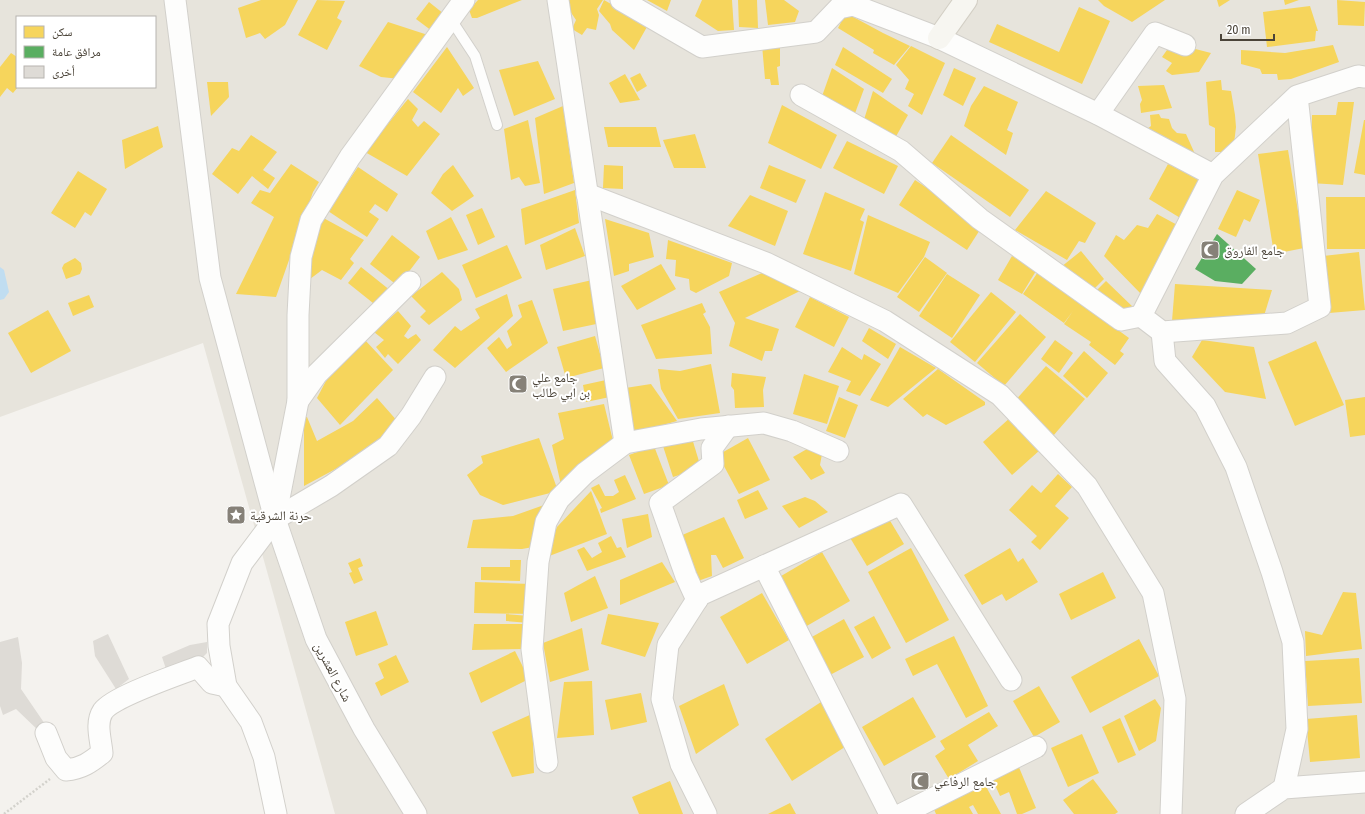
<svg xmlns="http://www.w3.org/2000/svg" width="1365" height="814" viewBox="0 0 1365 814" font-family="'Fira Sans Condensed','Noto Naskh Arabic',sans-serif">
<rect width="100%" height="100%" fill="#f4f2ee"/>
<path fill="#e7e4dc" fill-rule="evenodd" d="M0,0H1365V814H335L203,343L0,417ZM17,17H155V87H17Z"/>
<path fill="#c0ddf1" d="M0,267L4,270L9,292L4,299L0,300Z"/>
<g fill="#f6d55c">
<path d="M261,0H298L285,25L265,39L260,33L246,38L238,8Z"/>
<path d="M317,0L345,1L337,18L342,21L327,50L298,35Z"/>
<path d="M478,0H522L477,18H472L469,10Z"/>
<path d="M568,0H603L597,9L599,15L596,30L587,28L582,35L572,29L576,20L570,11Z"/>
<path d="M604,0L648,25L634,50L612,30L610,24L599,11Z"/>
<path d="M647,0H671L667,11Z"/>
<path d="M702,0H732L734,30L718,31L695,16Z"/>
<path d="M738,0H757L758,28L739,27Z"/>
<path d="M765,0H784L799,11L795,22L768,25Z"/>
<path d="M1098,0H1165L1132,22L1104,6Z"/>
<path d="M1217,0H1230L1219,7Z"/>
<path d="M1284,0H1299L1285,5Z"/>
<path d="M1337,0L1365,2L1364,26L1338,25Z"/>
<path d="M429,2L444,14L432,31L416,19Z"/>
<path d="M1310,6L1318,31H1316L1315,41L1267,47L1263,12Z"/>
<path d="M1079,7L1110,21L1082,84L989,42L997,24L1059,52Z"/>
<path d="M846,13L883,33L910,46L894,65L873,53L874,50L838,28Z"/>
<path d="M388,22L431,36L400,79L381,77L359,66Z"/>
<path d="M1172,43L1211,53L1199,72L1172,75L1166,71L1172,63L1162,57Z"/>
<path d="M762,45L780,46V66L777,67L779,85H771L770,79H765Z"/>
<path d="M1333,45L1339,62L1291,79L1278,80L1277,74H1262L1260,69L1241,64V50L1285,53Z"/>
<path d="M911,46L945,63L922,115L908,106L914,94L905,89L909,80L896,65Z"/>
<path d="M447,47L474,88L463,96L458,88L441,113L413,92Z"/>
<path d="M843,47L892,79L883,93L835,65Z"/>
<path d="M11,53L17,57L18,87L13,93L7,88L0,97V67Z"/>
<path d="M538,61L555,99L514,116L499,70Z"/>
<path d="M832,68L864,89L854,116L820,102Z"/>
<path d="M954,68L976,78L963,106L943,95Z"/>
<path d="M640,73L647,86L637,92L630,78Z"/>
<path d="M625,74L640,100L620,103L609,83Z"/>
<path d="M1221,80L1222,90L1231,91L1235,115L1236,127L1233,152H1215V128L1209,125L1206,82Z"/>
<path d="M207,82H228L229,97L211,116Z"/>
<path d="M1164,85L1172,108L1141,113L1140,104L1142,100L1138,86Z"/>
<path d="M984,86L1018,102L1007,130L1013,133L1006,155L964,126L971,106Z"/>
<path d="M873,91L908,115L894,140L862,126Z"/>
<path d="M408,99L418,109L412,120L418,127L424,121L440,134L407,176L365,152Z"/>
<path d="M1338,102H1354L1343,185L1310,183L1312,115H1336Z"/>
<path d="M782,105L837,135L821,169L768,143Z"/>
<path d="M563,106L574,183L544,194L535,118Z"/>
<path d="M1159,114L1161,118L1169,119L1172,128L1177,133L1186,134L1195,154L1163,145L1146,130L1151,126L1150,115Z"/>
<path d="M528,120L540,183L525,186L519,177L511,180L504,129Z"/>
<path d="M1364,120H1365V175L1354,173Z"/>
<path d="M158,126L163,147L125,169L122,140Z"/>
<path d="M604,127H656L661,147H608Z"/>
<path d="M695,134L706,168H674L663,140Z"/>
<path d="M251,135L277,152L263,170L275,178L268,189L252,176L238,194L212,174L232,148L239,151Z"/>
<path d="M951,135L1029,190L1010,217L932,163Z"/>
<path d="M847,141L898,166L884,194L833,168Z"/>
<path d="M1288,150L1304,248L1274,254L1258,154Z"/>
<path d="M291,164L319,182L313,192L276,297L236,294L274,217L251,203L260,190L270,193Z"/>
<path d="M1168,164L1203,181L1182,219L1149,199Z"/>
<path d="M453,165L474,196L452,211L431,193L443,174Z"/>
<path d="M604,165L623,166V189L603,188Z"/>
<path d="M769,165L806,180L796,203L760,188Z"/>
<path d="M358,167L398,194L387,212L375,204L369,212L379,219L367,237L328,211Z"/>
<path d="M78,171L107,189L91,216L85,212L75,228L51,213Z"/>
<path d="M915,180L983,225L967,250L899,205Z"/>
<path d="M575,190L579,223L525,245L521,209Z"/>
<path d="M1237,190L1260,200L1250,222L1244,219L1236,237L1218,229Z"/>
<path d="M1046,191L1096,223L1085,243L1079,241L1067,260L1015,230Z"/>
<path d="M825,192L865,209L860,220L864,222L851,271L803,254Z"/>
<path d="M750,195L788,211L775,246L728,226Z"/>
<path d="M1326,197H1365V249H1327Z"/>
<path d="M482,208L495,237L478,245L466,215Z"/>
<path d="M316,214L364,240L350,259L354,263L341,280L322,270L310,279L305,277Z"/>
<path d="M1157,214L1181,227L1142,295L1104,256L1116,235L1124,240L1137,225L1148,228Z"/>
<path d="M868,215L930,242L924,257L898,293L854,274Z"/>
<path d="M451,217L468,250L438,260L426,231Z"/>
<path d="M605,219L649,233L654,257L629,264V271L614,276Z"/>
<path d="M575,228L585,256L546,270L540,245Z"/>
<path d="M392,235L420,257L398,286L370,264Z"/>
<path d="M668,240L732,263L729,276L696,293L690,290L689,279L675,276L676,260L666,259Z"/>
<path d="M507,245L522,278L476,298L462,265Z"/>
<path d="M1081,251L1104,279L1089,294L1061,267Z"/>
<path d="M1359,252L1365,310L1329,313L1323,256Z"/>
<path d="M1012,256L1036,271L1022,294L998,280Z"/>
<path d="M925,257L947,273L919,312L897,297Z"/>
<path d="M75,258L81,263L82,269L80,274L66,279L62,268L64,264Z"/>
<path d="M661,264L676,289L637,310L621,286Z"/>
<path d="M361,267L391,291L378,307L348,283Z"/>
<path d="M442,272L459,289L462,300L429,325L420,317L426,311L411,296Z"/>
<path d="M1038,272L1129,338L1120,351L1124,354L1115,365L1089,345L1091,342L1064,324L1073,311L1064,323L1023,294Z"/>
<path d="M762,273L800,291L745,318L779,329L772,351H765L762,361L729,346L735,323L719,292Z"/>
<path d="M947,274L980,295L952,338L919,316Z"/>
<path d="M592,280L601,323L563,331L553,289Z"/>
<path d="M1106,281L1134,308L1128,316L1093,294Z"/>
<path d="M1175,284L1272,290L1263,319L1172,321Z"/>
<path d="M991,292L1016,312L975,362L950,342Z"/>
<path d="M507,294L513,316L455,368L433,350L455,326L461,331L480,318L475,309Z"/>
<path d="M89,295L94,307L73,316L68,303Z"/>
<path d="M810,297L849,317L834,347L795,327Z"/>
<path d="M532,300L548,343L506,372L487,348L499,337L507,349L512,345L507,331L522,317L518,305Z"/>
<path d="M702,303L706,312L703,314L710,327L712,354L656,359L641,325Z"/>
<path d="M48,310L71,351L31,373L8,333Z"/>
<path d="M398,311L411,326L404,336L408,339L416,334L421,340L398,364L388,354L385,358L376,347L384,340L374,332Z"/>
<path d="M1020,314L1046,337L1004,386L977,363Z"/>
<path d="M869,328L896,344L888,359L862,341Z"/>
<path d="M595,336L604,368L566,378L557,347Z"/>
<path d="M364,339L393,370L340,425L317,398L327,379Z"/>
<path d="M1055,340L1073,353L1059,373L1041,359Z"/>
<path d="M1202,340L1254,347L1266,399L1225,392L1192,357Z"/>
<path d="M1316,341L1344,405L1295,426L1268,362Z"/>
<path d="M842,347L862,360L864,354L881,364L860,396L846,391L851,381L828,372Z"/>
<path d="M900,347L936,368L888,407L870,400Z"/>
<path d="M1084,351L1108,373L1087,398L1063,376Z"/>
<path d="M711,364L720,413L678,419L661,389L658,369L680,371Z"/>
<path d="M1046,366L1085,399L1053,436L1014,402Z"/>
<path d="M938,369L985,402V405L946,425L927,414L923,417L903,399Z"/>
<path d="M732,373L766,377L763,390L764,407L735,408L734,390L731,386Z"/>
<path d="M804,374L839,386L827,424L793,414Z"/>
<path d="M606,380L610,397L586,402L583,385Z"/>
<path d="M651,384L677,421L631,434L619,389Z"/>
<path d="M839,397L858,405L845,438L826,431Z"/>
<path d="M1365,397V435L1350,437L1345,400Z"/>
<path d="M377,398L399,423L387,433L355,456L356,458L304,486V417H307L317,441L353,421Z"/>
<path d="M604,404L615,449L561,485L552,445L564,439L558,413Z"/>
<path d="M1011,417L1040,450L1012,475L983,442Z"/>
<path d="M691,435L701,468L673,477L662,443Z"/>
<path d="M539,438L558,491L503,505L480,495L467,475L483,463L481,456Z"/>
<path d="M748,438L770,480L739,494L718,455Z"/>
<path d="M814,445L822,454L820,465L825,473L811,480L793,457Z"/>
<path d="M654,446L669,485L644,494L629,455Z"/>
<path d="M1058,474L1072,487L1055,506L1069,518L1040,550L1031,542L1037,536L1009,510L1032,485L1041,493Z"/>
<path d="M625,475L636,499L601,513L600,509L602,508L591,488L599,484L605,496H613L619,492L614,480Z"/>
<path d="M758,490L768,509L745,519L737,500Z"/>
<path d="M591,491L607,534L544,558L557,527Z"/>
<path d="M805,497L815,501L828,512L799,528L782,506Z"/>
<path d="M544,505V545L522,549L467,548L473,520L513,516Z"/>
<path d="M648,514L652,537L627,548L622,519Z"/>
<path d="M886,514L904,544L867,566L849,536Z"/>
<path d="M724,517L744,558L723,568L716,555H711L712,576L695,582L680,536Z"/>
<path d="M611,536L617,548L621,547L626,557L587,571L577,550L584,547L592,558L602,552L598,543Z"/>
<path d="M911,548L949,620L906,643L868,572Z"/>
<path d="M1010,548L1018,562L1023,558L1038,582L1006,601L1002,594L982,605L964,575Z"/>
<path d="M822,552L850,601L805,627L776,579Z"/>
<path d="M360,558L363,566L358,568L363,580L354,584L349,573L352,572L348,563Z"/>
<path d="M510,560H521L520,581L481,580V567H510Z"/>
<path d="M662,562L675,582L620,605V580Z"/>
<path d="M1103,572L1116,598L1071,620L1059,594Z"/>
<path d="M595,576L608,608L571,622L564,593Z"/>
<path d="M475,582L531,584L530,614L474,613Z"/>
<path d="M1343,592L1356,593L1362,649L1306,656L1305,631L1322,635Z"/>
<path d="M762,593L789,640L747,664L720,617Z"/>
<path d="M376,611L388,645L356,656L345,622Z"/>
<path d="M506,614L529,616V623L506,621Z"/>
<path d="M608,614L659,623L645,657L601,644Z"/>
<path d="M874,616L891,648L872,659L854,627Z"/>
<path d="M844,619L864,657L830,675L810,638Z"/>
<path d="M474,624H527L524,649L472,650Z"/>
<path d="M582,628L589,670L550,682L543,643Z"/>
<path d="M954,636L988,706L966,718L937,664L913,676L905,659Z"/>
<path d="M1139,639L1159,676L1090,713L1071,677Z"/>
<path d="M515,651L529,679L481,703L469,673Z"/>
<path d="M396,655L409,682L381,696L375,683L384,678L378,664Z"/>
<path d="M1359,658L1362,703L1308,706L1305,661Z"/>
<path d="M592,681L594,735L557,738L564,682Z"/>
<path d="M724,684L739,725L696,754L679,706Z"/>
<path d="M1039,686L1060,722L1034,737L1013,701Z"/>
<path d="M641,693L647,722L611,730L605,700Z"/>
<path d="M913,697L936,737L884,766L862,727Z"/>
<path d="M1155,699L1161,708L1156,741L1139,751L1124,716Z"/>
<path d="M821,702L848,745L792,781L765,739Z"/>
<path d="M989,712L998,726L968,745L978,761L949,779L935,756L945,749L940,741Z"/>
<path d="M532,714L534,773L512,777L492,732Z"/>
<path d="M1357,715L1360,758L1310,762L1306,719Z"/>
<path d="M1120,718L1136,755L1118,763L1102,727Z"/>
<path d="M1082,734L1099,773L1068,787L1051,748Z"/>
<path d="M1018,765L1036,808L1022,814H1017L1009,792L1000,796L991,776Z"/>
<path d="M1093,779L1118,812L1115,814H1074L1063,800Z"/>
<path d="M670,781L683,814H639L632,797Z"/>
<path d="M983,781L1001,814H978L973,805L969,807L973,814H936L933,807Z"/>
<path d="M790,803L796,814H768Z"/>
</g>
<path fill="#5aae61" d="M1217,234L1256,269L1242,284L1215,281L1195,269Z"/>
<g fill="#dedbd6">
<path d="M108,634L129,679L116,689L95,656L93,641Z"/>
<path d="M18,637L22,663L21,689L47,727L40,732L16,709L3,715L0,706V642Z"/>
<path d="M207,642V653L197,663L167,672L162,657L190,645Z"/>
</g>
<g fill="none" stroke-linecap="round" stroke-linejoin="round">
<g stroke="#d2d0cb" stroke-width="12">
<path id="lane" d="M450,18L475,56L497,125"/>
</g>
<g stroke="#d2d0cb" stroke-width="23">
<g id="street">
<path d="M175,0L210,278L275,519L242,563L218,624L219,646L226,686L251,722L264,757L276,814"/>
<path d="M558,0L625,443"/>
<path d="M621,0L702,47L816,32L839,8L853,5L939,38L1098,114L1213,175"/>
<path d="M801,95L901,151L980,219L1121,320L1141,316"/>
<path d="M1297,96L1320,307L1287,323L1162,332L1141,316L1213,175L1297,96L1358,76L1365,77"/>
<path d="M1098,114L1155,33L1185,45"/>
<path d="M587,194L766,263L885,321L1000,395L1087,486L1153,593L1175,699L1171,814"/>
<path d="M1162,332L1165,361L1205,406L1236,467L1272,572L1293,642L1297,729L1284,788"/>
<path d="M298,401L317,374L410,282"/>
<path d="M275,519L331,486L388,446L411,416L435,377"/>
<path d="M764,566L890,814"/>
<path d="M697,600L686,576L660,503L713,464L712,448L728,426"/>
<path d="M46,733L56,758L66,770C81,769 91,762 102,753C101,740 95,723 103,711C114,696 178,675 198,667L212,683L226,686"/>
<path d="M547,762L532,649L538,562L546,522L559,499L585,473L625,443L701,429L764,423L792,431L838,451"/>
<path d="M416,814L364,729L316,639L275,519L298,401V315L301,257L311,220L350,157L464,0"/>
<path d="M706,814L681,764L662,699L668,645L700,595L901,504L1011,680"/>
<path d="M902,814L1036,747"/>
<path d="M1246,814L1284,788L1365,782"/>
</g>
</g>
<g stroke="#d3cfc5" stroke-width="24">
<path id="secondary" d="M939,38L966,0"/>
</g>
<path stroke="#d3d2cc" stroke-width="2.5" stroke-dasharray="2 2" stroke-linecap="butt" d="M4,814L50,779"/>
<use href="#lane" stroke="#fdfdfc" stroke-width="10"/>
<use href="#street" stroke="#fdfdfc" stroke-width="21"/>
<use href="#secondary" stroke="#f7f6f1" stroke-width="22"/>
</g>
<defs>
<g id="mosque-square" transform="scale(1)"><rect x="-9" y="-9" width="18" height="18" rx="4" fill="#868178" stroke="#fff"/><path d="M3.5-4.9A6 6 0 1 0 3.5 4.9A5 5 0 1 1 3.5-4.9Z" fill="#fff"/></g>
<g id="sight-square" transform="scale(1)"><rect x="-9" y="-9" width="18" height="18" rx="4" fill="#868178" stroke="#fff"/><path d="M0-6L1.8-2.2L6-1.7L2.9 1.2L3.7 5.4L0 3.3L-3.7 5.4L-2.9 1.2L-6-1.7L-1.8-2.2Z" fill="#fff"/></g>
</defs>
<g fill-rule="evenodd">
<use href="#mosque-square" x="1210" y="250"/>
<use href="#mosque-square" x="518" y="384"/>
<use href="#sight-square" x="236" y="515"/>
<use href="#mosque-square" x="920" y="781"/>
</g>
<g text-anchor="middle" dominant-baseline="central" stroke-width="4" stroke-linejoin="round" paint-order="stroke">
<g font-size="13" fill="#4b4439" stroke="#fff" text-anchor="start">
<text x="1224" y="250">جامع الفاروق</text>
<text x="532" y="377">جامع علي<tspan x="532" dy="15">بن ابي طالب</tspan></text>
<text x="250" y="515">حرنة الشرقية</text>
<text x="934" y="781">جامع الرفاعي</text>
</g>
<g font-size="13" fill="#4b4439" stroke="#fff">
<text transform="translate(333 672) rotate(62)">شارع العشرين</text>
</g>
</g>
<rect x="16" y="16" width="140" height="72" fill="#ffffff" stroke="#b7b4b0"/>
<rect x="24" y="26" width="20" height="12" fill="#f6d55c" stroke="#b7b4b0"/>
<text x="52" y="36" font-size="12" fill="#4b4439">سكن</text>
<rect x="24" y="46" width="20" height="12" fill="#5aae61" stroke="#b7b4b0"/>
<text x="52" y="56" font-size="12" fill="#4b4439">مرافق عامة</text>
<rect x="24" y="66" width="20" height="12" fill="#dedbd6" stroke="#b7b4b0"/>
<text x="52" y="76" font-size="12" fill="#4b4439">أخرى</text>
<path d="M1221 34v6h53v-6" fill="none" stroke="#4b4439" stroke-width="2"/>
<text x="1227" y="34" font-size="12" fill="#4b4439" stroke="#ffffff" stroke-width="3" paint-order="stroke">20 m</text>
</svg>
